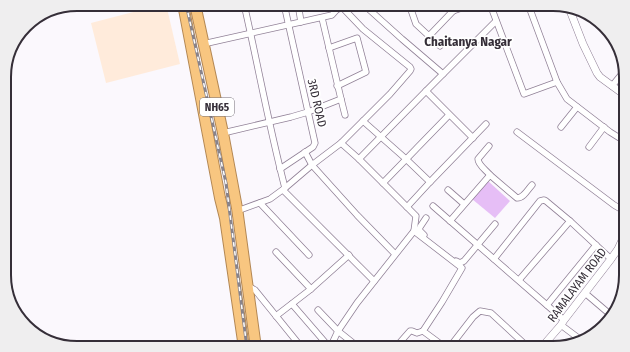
<svg xmlns="http://www.w3.org/2000/svg" width="630" height="352" viewBox="0 0 630 352" font-family="'Fira Sans Condensed',sans-serif">
<rect width="100%" height="100%" fill="#fbf8fd"/>
<path fill="#ffebdb" d="M164,4H166L180,64L106,83L91,23Z"/>
<path fill="#e6bef6" d="M488,181L510,201L495,218L472,199Z"/>
<g fill="none" stroke-linecap="round" stroke-linejoin="round">
<g stroke="#918197" stroke-width="7">
<g id="minor">
<path d="M244,4C258,65 269,127 285,188"/>
<path d="M298,4L301,22"/>
<path d="M333,4L338,9"/>
<path d="M363,4L402,39L443,74"/>
<path d="M409,4L416,24L429,36L453,11"/>
<path d="M450,4L453,11L473,4"/>
<path d="M490,4L524,94L557,82"/>
<path d="M528,4L557,82L567,99L610,132L626,142"/>
<path d="M429,36L440,46"/>
<path d="M203,44L332,15L342,4"/>
<path d="M329,48L357,38L366,72L337,86"/>
<path d="M612,86L625,70"/>
<path d="M426,91L473,138"/>
<path d="M341,99L345,115"/>
<path d="M363,121L406,159L430,182L486,124"/>
<path d="M561,127L577,107"/>
<path d="M517,132L614,205L626,212"/>
<path d="M223,133L291,117L308,112L341,99L322,18"/>
<path d="M341,143L359,159L407,207L430,182"/>
<path d="M489,146L478,159C478,165 486,170 490,175"/>
<path d="M589,147L604,127"/>
<path d="M305,152L312,165L357,215L395,254"/>
<path d="M359,159L426,91L496,21"/>
<path d="M280,169L313,147L315,143L284,4"/>
<path d="M383,183L449,115"/>
<path d="M283,190L374,281"/>
<path d="M448,190L464,204"/>
<path d="M260,203L309,255"/>
<path d="M433,206L564,320"/>
<path d="M407,207L416,216L414,231L462,268L442,302L423,331L446,348"/>
<path d="M237,211L270,199L285,188L312,165L341,143L390,94L410,71L411,69L410,67L363,29L341,6"/>
<path d="M450,221L490,175L517,198C524,198 528,189 532,185"/>
<path d="M424,235L419,230L420,227L426,218"/>
<path d="M618,249L626,255"/>
<path d="M276,252L311,289"/>
<path d="M494,259L540,201L544,200L546,201L570,221L611,259"/>
<path d="M456,261L460,263L464,261L495,224"/>
<path d="M519,280L570,221"/>
<path d="M248,286L255,290L302,348"/>
<path d="M585,293L612,316"/>
<path d="M292,304L330,348"/>
<path d="M547,305L596,245"/>
<path d="M318,310L338,331L353,343"/>
<path d="M276,316L311,289L349,255"/>
<path d="M561,325L581,340"/>
<path d="M472,346L476,348"/>
<path d="M330,348L338,331L357,303L414,231"/>
<path d="M395,348L410,331H412L417,333L423,331"/>
<path d="M449,348L473,317L480,311L491,313L529,348"/>
</g>
</g>
<g stroke="#918197" stroke-width="8">
<g id="tertiary">
<path d="M569,8L583,44L597,73L600,77L626,96"/>
<path d="M541,348L561,325L564,320L611,259L618,249L626,232"/>
</g>
</g>
<g stroke="#b38753" stroke-width="12">
<g id="trunk">
<path d="M183,4L220,198L225,218L244,348"/>
<path d="M195,4L223,133L237,208L256,348"/>
</g>
</g>
<use href="#minor" stroke="#fff" stroke-width="5.5"/>
<use href="#tertiary" stroke="#fff" stroke-width="7"/>
<use href="#trunk" stroke="#f8c680" stroke-width="10"/>
<g stroke="#88838b" stroke-width="3">
<path id="rail" d="M186,4L219,152L226,183L247,348"/>
</g>
<use href="#rail" stroke="#fff" stroke-width="1.5" stroke-dasharray="4.5" stroke-linecap="butt"/>
</g>
<g text-anchor="middle" dominant-baseline="central" stroke-width="3.5" stroke-linejoin="round" paint-order="stroke">
<rect fill="#fff" stroke="#726d74" stroke-width="1" x="200" y="98" width="34" height="18" rx="3"/>
<g font-size="11" font-weight="bold" fill="#352e38">
<text x="217" y="107">NH65</text>
</g>
<g font-size="12" fill="#352e38" stroke="#fff">
<text transform="translate(317 103) rotate(77)">3RD ROAD</text>
<text transform="translate(577 285) rotate(-53)">RAMALAYAM ROAD</text>
</g>
<g font-size="13" font-weight="bold" fill="#352e38" stroke="#fff">
<text x="468" y="41">Chaitanya Nagar</text>
</g>
</g>
<path d="M0 0H630V352H0ZM77 11H553A66 66 0 0 1 619 77V275A66 66 0 0 1 553 341H77A66 66 0 0 1 11 275V77A66 66 0 0 1 77 11Z" fill="#efeeef" fill-rule="evenodd"/>
<path fill="none" stroke="#352e38" stroke-width="2" d="M77 11H553A66 66 0 0 1 619 77V275A66 66 0 0 1 553 341H77A66 66 0 0 1 11 275V77A66 66 0 0 1 77 11Z"/>
</svg>
